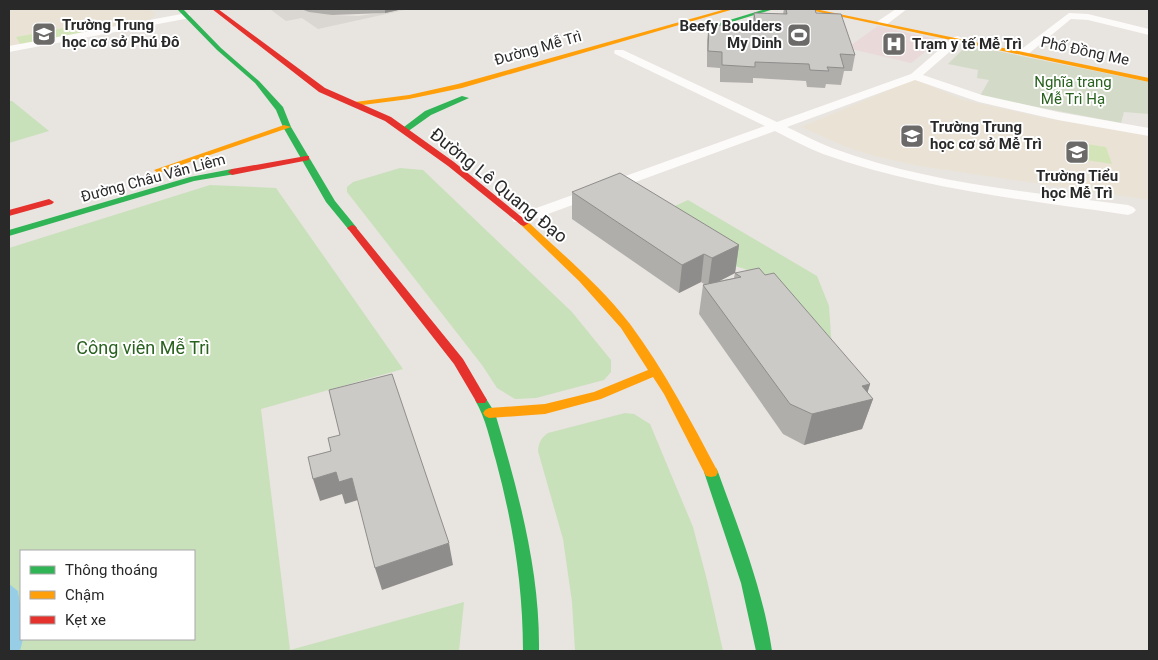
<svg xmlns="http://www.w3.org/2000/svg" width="1158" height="660" viewBox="0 0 1158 660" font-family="Roboto,sans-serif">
<rect width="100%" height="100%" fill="#e8e4e0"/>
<g fill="#eae3d5">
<path d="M19,9H149L156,14L148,21L9,48V11Z"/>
<path d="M915,79L964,100L1046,118L1149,136V200L919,166L874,156L844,146L801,127Z"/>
</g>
<path fill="#e9dad9" d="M878,26L940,40L911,63L847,48Z"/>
<g fill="#c9e1ba" fill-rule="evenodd">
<path d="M9,101H12L49,131L9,143Z"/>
<path d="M400,168L423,170L572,312L611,360V372L604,380L536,398L515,399L497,388L482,365L347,192V187L353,182Z"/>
<path d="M210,185L276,188L403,369L261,409L290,650L464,602L459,651H9V248ZM21,551H194V639H21Z"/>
<path d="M688,200L817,276L829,306L833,365L755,275L745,269L735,266L662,212Z"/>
<path d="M625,413L634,414L650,424L693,527L707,580L723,651H575L572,602L563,539L538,451C539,442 541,438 548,433Z"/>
</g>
<path fill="#d3dbc8" d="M965,47L982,48L1149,82V114L1124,112L1121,123L980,96L989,80L977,78L978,70L948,64Z"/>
<g fill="#d3e5b8">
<path d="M75,26L81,33L21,45L16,37Z"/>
<path d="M1080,143L1106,147L1112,164L1086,160Z"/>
</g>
<path fill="#dad6d1" d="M270,9H301L332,15L358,16L409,9L318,29L302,18L286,21Z"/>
<path fill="#98cee5" d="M9,584L18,591L21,610V639H23L20,651H9Z"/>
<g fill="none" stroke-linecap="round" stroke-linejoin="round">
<g fill="#fcfbfa" fill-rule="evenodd">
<path d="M896,9H907L886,25H878V21Z"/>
<path d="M187,13L190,14V18L9,52V46Z"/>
<path d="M1069,13L1088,14L1149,29V35L1088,20L1071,19L1027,55H1019L1018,53L1019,51Z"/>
<path d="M958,36L963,39L962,41L923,75L982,95L1058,112L1149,128V136L1058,120L979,102L915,80L787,127C802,134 817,142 832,148C926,183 1029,192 1128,205L1133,207L1136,210L1133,213L1128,215C1026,200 921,189 823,154C807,148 791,139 775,131L526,222H514L512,219L514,216L765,126L615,54L614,52L615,50H623L777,122L911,74L954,37Z"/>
</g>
<g fill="#30b455" fill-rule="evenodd">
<path d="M177,9H183L221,48L259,81L283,107L291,127L335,201L357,228L355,230H349L326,202L283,127L276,110L255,83L217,50Z"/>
<path d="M766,9H774L715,27L710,26Z"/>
<path d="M462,96L469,98L431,115L407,132L400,130L425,111Z"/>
<path d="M232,169L236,172L235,174L194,181L9,236V230L190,177Z"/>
<path d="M481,396L485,397L495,413C518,491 540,569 539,651H523C523,586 513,524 496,461C490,440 486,419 475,400L477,397Z"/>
<path d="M711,467L716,468L718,472C739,530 763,589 772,651H756L741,583L704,472L706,468Z"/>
</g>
<g fill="#ff9f0a" fill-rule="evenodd">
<path d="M726,9H734L462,88L409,99L355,106L351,104L355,102L409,95L458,84Z"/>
<path d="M805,9H815L1149,78V82Z"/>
<path d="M284,125L291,127L161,172L158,173L154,170Z"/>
<path d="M524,220L527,221C562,254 601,286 630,324C664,370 691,421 718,472L716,476L711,477L706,476L664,394L653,377L601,399L545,414L489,418L485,416L483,413L485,410L489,408L545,404L594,392L648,370L621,328L579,281L521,225L519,223Z"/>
</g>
<g fill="#e5322d" fill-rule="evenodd">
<path d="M212,9H218L325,88L391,117L454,162L529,223L524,226L521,225L448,166L385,121L319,92Z"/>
<path d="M306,156H309V160L232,175L228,172L232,169Z"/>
<path d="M49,199L54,202L52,204L9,216V210Z"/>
<path d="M352,225L355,226L463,359L487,400L485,403H477L454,364L349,230L347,228Z"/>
</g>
</g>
<g fill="#afaeab">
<path d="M301,9H403L385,13L332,15L309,12Z"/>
<path d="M784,9H815L816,13L855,55L852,71H844L841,85L826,84L825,88L807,87L806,81L753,78V83L720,82V68L707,67V40L709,25L752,26L754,13L783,14Z"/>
<path d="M572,192L739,245L735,273L719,281L734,278L735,273L765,275L870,384L867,393L873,399L862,429L804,445L783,434L699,314L703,285L704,284L701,282L679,293L572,219Z"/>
</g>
<g fill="#8f8d8b">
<path d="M385,9H403L385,13Z"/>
<path d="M739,245L735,273L708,287L712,258Z"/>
<path d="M704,254L701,282L679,293L682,265Z"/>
<path d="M870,384L865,401L873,399L862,429L804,445L812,414L862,386Z"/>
<path d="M336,472L352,478L358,500L345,504L342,494L320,501L313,479Z"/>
<path d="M449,543L453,565L382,590L375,568Z"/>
</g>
<g fill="#cccac7" stroke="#8f8d8b">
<path d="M786,9H815L816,13L841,14L855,55L840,54L844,68L827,67L829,71L810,70L809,64L755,62V67L722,65V52L708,51L709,25L756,27L754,13L787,14Z"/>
<path d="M620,173L739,245L712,258L704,254L682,265L572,192Z"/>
<path d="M759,268L765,275L774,273L870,384L862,386L873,399L812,414L790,404L703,285L741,277L735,273Z"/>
<path d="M392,374L449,543L375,568L352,478L339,482L336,472L313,479L308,457L331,451L328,438L340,435L329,390Z"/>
</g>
<defs>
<g id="school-square" transform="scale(1.25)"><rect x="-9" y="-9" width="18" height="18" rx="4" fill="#6c6a69" stroke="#fff"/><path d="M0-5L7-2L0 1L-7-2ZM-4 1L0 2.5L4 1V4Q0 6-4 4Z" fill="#fff"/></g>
<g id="stadium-square" transform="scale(1.25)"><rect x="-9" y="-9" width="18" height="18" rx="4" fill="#6c6a69" stroke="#fff"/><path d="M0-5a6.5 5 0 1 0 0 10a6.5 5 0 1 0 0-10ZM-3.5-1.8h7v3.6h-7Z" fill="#fff"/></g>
<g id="hospital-square" transform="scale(1.25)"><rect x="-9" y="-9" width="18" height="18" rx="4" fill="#6c6a69" stroke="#fff"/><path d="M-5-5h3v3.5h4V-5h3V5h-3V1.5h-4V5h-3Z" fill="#fff"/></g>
</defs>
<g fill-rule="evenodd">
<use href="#school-square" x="44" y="34"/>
<use href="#stadium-square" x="799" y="35"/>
<use href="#hospital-square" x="894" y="44"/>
<use href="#school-square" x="912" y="136"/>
<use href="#school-square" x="1077" y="152"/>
</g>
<g text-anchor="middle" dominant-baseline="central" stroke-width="4" stroke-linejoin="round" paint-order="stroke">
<g font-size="15" font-weight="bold" fill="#292929" stroke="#fff" text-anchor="start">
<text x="62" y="25">Trường Trung<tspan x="62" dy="17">học cơ sở Phú Đô</tspan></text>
<text x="782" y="26" text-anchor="end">Beefy Boulders<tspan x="782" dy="17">My Dinh</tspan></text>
<text x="912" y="44">Trạm y tế Mễ Trì</text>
<text x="930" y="127">Trường Trung<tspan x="930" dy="17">học cơ sở Mễ Trì</tspan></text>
<text x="1077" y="176" text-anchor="middle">Trường Tiểu<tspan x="1077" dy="17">học Mễ Trì</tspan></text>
</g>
<g font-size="15" fill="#292929" stroke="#fff">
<text transform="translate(538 48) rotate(-16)">Đường Mễ Trì</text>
<text transform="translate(1085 51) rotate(12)">Phố Đồng Me</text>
<text transform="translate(153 178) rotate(-15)">Đường Châu Văn Liêm</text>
</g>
<g font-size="15" fill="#29611e" stroke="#fff">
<text x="1073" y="82">Nghĩa trang<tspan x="1073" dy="17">Mễ Trì Hạ</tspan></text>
</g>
<g font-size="18" fill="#292929" stroke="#fff">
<text transform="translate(499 185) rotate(39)">Đường Lê Quang Đạo</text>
</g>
<g font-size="18" fill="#29611e" stroke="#fff">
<text x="143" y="347">Công viên Mễ Trì</text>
</g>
</g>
<rect width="1158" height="660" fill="none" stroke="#292929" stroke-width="20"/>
<rect x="20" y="550" width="175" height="90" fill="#ffffff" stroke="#a9a9a9"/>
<rect x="30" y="566" width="25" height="8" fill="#30b455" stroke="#a9a9a9"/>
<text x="65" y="575" font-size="15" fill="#292929">Thông thoáng</text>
<rect x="30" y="591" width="25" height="8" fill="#ff9f0a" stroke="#a9a9a9"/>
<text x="65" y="600" font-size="15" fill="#292929">Chậm</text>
<rect x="30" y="616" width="25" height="8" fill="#e5322d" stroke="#a9a9a9"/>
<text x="65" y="625" font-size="15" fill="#292929">Kẹt xe</text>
</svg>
